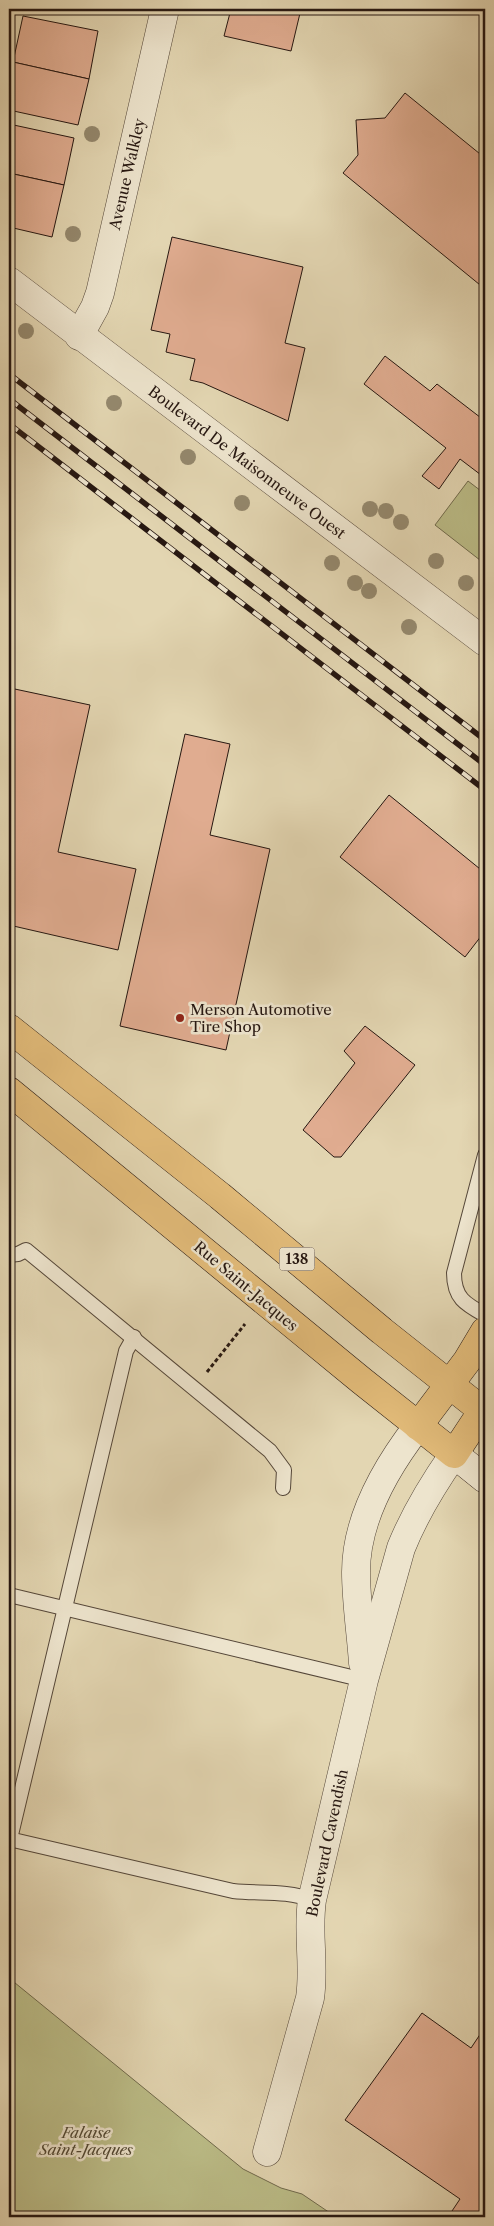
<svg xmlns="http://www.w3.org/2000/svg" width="494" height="2226" viewBox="0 0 494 2226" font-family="'Libre Caslon Text',serif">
<rect width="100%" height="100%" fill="#e3d6b2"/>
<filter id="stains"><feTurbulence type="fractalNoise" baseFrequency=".004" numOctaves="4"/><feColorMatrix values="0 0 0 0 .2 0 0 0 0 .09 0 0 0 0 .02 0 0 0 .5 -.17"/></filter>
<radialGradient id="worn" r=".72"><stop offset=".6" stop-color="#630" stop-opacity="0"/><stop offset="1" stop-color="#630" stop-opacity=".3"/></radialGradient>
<g fill="#bbbc87" stroke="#706a4c">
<path d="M468,481L485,494V564L435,525Z"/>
<path d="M9,1978L243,2169L281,2188L302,2194L336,2217H9Z"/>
</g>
<g fill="#e0ac90" stroke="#261711">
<path d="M231,9H301L291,51L224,36Z"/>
<path d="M23,16L98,31L89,79L13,62Z"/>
<path d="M13,62L89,79L78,125L9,110V83Z"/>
<path d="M405,93L485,158V289L343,173L358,155L356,120L385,118Z"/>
<path d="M9,124L74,138L64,185L9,173Z"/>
<path d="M9,173L64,185L52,237L9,227Z"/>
<path d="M172,237L303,267L285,343L305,348L288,421L203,383L190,380L195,359L166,352L170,334L151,330Z"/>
<path d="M385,356L430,391L437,384L485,421V478L460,459L439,489L422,476L446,448L364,384Z"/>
<path d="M10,688L90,705L58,852L136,869L118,950L9,925Z"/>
<path d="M185,734L230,744L210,835L270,849L226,1050L120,1026Z"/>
<path d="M389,795L485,873V931L465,957L340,857Z"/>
<path d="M365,1026L415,1065L341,1157H334L303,1130L355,1063L344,1051Z"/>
<path d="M422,2013L471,2048L485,2027V2217H448L460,2199L345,2120Z"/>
</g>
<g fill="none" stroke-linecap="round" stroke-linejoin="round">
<g stroke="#554739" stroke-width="16">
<g id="service">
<path d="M485,1155L454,1273C454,1298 465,1304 485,1315"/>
<path d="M9,1255L18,1254L26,1250L270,1451L284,1470L283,1488"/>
<path d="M9,1595L364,1680"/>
<path d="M9,1839L233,1891C260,1894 286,1890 312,1900"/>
<path d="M10,1839L122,1368L126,1351L134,1337"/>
</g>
</g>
<g stroke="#554739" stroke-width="29">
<g id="minor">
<path d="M79,336L95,307L100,293L165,9"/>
<path d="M363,1663C361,1633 356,1602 356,1572C356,1518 387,1466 418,1426"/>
<path d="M267,2152L310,1998C315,1965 307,1933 312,1900L364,1680L401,1548C415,1513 433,1484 454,1454"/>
</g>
</g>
<g stroke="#554739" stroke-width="29">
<path id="tertiary" d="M9,281L485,642"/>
</g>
<g stroke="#261711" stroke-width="29">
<path id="secondary" d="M454,1454L485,1479"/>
</g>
<g stroke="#261711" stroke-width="29">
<g id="primary">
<path d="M9,1028L220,1196L382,1331L483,1411"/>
<path d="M9,1091L362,1381L454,1454L485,1407"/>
<path d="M418,1426L467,1361L485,1331"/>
</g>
</g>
<path stroke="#261711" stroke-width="3" stroke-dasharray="4 2.5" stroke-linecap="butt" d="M207,1372L245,1324"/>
<use href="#service" stroke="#ede4cd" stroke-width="14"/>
<use href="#minor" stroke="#ede4cd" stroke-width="28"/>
<use href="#tertiary" stroke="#ede4cd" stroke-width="28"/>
<use href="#secondary" stroke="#ede4cd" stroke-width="28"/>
<use href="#primary" stroke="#e2bb79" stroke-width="28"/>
<g stroke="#261711" stroke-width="5.5">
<g id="rail">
<path d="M9,374L485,740"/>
<path d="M9,399L485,765"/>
<path d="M9,424L485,790"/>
</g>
</g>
<use href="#rail" stroke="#ede4cd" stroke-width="4" stroke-dasharray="11" stroke-linecap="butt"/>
</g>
<g fill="#94886d">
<circle cx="92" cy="134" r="8"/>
<circle cx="73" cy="234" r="8"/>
<circle cx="26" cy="331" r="8"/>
<circle cx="114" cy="403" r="8"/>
<circle cx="188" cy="457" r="8"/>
<circle cx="242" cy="503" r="8"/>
<circle cx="370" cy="509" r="8"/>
<circle cx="386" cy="511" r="8"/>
<circle cx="401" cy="522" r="8"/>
<circle cx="436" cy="561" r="8"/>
<circle cx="332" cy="563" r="8"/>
<circle cx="355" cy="583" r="8"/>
<circle cx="466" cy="583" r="8"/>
<circle cx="369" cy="591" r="8"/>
<circle cx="409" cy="627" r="8"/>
</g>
<circle fill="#8f2418" stroke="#ede4cd" stroke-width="2" cx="180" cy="1018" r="5"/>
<g text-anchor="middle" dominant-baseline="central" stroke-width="5" stroke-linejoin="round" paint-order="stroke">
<rect fill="#ede4cd" stroke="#625449" stroke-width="1" x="279.5" y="1247.5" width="35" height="23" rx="4"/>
<g font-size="14" font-weight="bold" fill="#261711">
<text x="297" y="1259">138</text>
</g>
<g font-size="15" fill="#261711" stroke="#ede4cd">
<text transform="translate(127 174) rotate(-77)">Avenue Walkley</text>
<text transform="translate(247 462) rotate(37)">Boulevard De Maisonneuve Ouest</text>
<text transform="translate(246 1286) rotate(40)">Rue Saint-Jacques</text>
<text transform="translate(327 1843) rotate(-78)">Boulevard Cavendish</text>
</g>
<g font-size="15" fill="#261711" stroke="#ede4cd" text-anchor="start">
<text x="190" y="1009">Merson Automotive<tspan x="190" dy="17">Tire Shop</tspan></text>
</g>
<g font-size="15" font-style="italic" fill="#534934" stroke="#ede4cd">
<text x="86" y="2132">Falaise<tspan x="86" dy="17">Saint-Jacques</tspan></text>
</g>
</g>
<rect width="494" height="2226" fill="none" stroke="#e3d6b2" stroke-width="30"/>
<rect x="10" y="10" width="474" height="2206" fill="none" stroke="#261711" stroke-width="2.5"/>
<rect x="15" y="15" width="464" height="2196" fill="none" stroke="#261711"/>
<rect width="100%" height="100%" filter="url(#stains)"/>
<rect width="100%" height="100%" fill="url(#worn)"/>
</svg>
